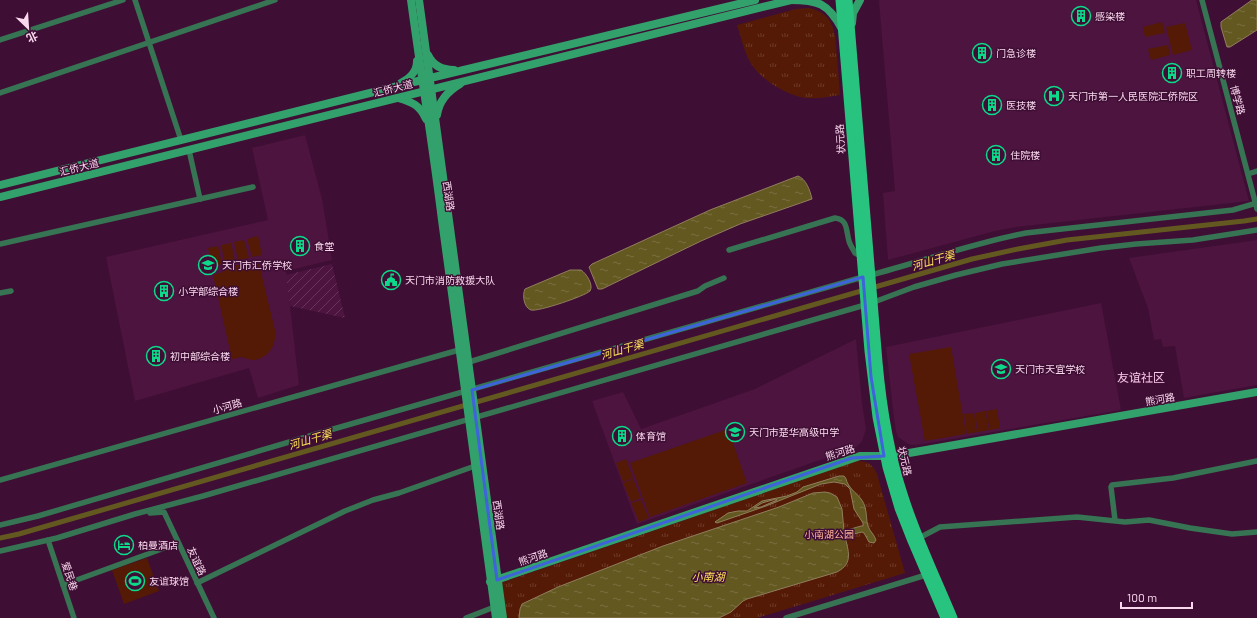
<svg xmlns="http://www.w3.org/2000/svg" width="1257" height="618" viewBox="0 0 1257 618" font-family="Barlow,'Noto Sans SC',sans-serif">
<defs>
<pattern id="industrial-furrows" width="10" height="10" patternUnits="userSpaceOnUse"><rect width="10" height="10" fill="#4c143f"/><path d="M-1 1l2-2M0 10L10 0M9 11l2-2" fill="none" stroke="#67355b"/></pattern>
<pattern id="park-tufts" width="24" height="20" patternUnits="userSpaceOnUse"><rect width="24" height="20" fill="#541a05"/><path d="M3 7l-1-3M5 7V3M7 7l1-3M15 17l-1-3M17 17v-4M19 17l1-3" fill="none" stroke="#6d3b2a"/></pattern>
<pattern id="water-ripples" width="26" height="14" patternUnits="userSpaceOnUse"><rect width="26" height="14" fill="#635820"/><path d="M2 4q2-2 4 0t4 0M15 11q2-2 4 0t4 0" fill="none" stroke="#7a6f41"/></pattern>
</defs>
<rect width="100%" height="100%" fill="#3f0e34"/>
<g fill="#4c143f">
<path d="M880,0H1196L1249,201L1016,227L995,231L888,260L883,193L895,191L879,1Z"/>
<path d="M305,135L322,199L332,260L286,271L299,385L258,398L249,368L135,401L106,257L268,220L252,148Z"/>
<path d="M1257,240V385L1184,398L1175,346L1163,347L1161,339L1154,340L1148,308L1129,258Z"/>
<path d="M1101,303L1121,410L923,444L915,445L908,444L898,437L896,431L894,418L886,347Z"/>
<path d="M856,339L862,403L866,429L862,441L856,447L849,450L637,524L592,401L623,392L641,429L755,389Z"/>
</g>
<path fill="url(#industrial-furrows)" d="M332,264L345,318L290,306L286,275Z"/>
<g fill="#541a05">
<path d="M1162,22L1165,33L1145,37L1143,27Z"/>
<path d="M1185,23L1192,50L1173,55L1166,27Z"/>
<path d="M1168,45L1170,55L1151,60L1148,49Z"/>
<path d="M258,236L262,255L252,257L247,239Z"/>
<path d="M244,240L249,258L238,260L234,242Z"/>
<path d="M231,243L235,261L225,264L221,245Z"/>
<path d="M218,246L222,264L212,267L208,248Z"/>
<path d="M259,264L275,330C277,344 269,358 254,360C249,360 246,358 242,357C239,357 235,359 232,359L213,275L223,272L234,265H243L248,266Z"/>
<path d="M951,347L966,434L925,441L909,354Z"/>
<path d="M997,409L1000,428L990,430L986,411Z"/>
<path d="M985,411L989,430L978,432L975,413Z"/>
<path d="M974,413L977,432L967,434L964,414Z"/>
<path d="M728,429L747,483L650,517L630,463Z"/>
<path d="M626,459L633,478L623,482L616,463Z"/>
<path d="M633,479L641,498L631,502L623,483Z"/>
<path d="M641,500L649,518L639,522L631,503Z"/>
<path d="M147,558L159,591L124,604L112,570Z"/>
</g>
<g fill="url(#park-tufts)">
<path d="M809,8C836,14 835,34 837,57C838,70 839,82 840,95C827,97 812,100 800,97C782,92 760,79 750,62C744,51 741,37 737,25L796,9Z"/>
<path d="M857,461C868,461 872,464 877,474L905,573L757,618H506L501,583Z"/>
</g>
<g fill="url(#water-ripples)" stroke="#907e5e" fill-rule="evenodd">
<path d="M1252,0H1257V30L1230,47H1227L1221,27V22Z"/>
<path d="M798,176C806,179 810,190 812,199L740,224L701,241L602,289H598L589,267L592,264L710,210Z"/>
<path d="M570,270H581C586,273 594,285 590,291C585,296 538,312 531,310C524,308 522,295 525,289Z"/>
<path d="M839,476H844C847,479 846,481 848,484C853,493 862,496 865,507C867,514 866,520 868,526C870,532 874,534 876,540L874,543L869,542L864,533L862,532L845,536C848,551 854,563 837,572L747,599L743,601L731,612L719,618H519L520,609L522,604L558,587L663,546L779,507L813,493L825,492L830,493L837,497L842,509L844,531L861,526H863V523L854,509L850,489L845,484L834,482L821,484L766,506L717,523L715,522L728,513L738,511H747L762,501L787,496L797,492L803,487ZM776,499L777,500L761,507L754,508L762,503Z"/>
</g>
<g fill="none" stroke-linecap="round" stroke-linejoin="round">
<path stroke="#635820" stroke-width="5" d="M0,538L19,534L972,259L1018,249L1067,240L1244,221L1257,219"/>
<g stroke="#367453" stroke-width="5.5">
<path d="M135,0L181,140"/>
<path d="M1202,0L1257,209"/>
<path d="M0,40L123,0"/>
<path d="M0,93L275,0"/>
<path d="M189,150L200,199"/>
<path d="M1248,174L1257,171"/>
<path d="M0,244L253,187"/>
<path d="M729,250L835,218C848,219 846,231 849,241C850,245 853,249 855,253L861,256"/>
<path d="M871,275C923,261 974,243 1026,233L1233,210L1257,203"/>
<path d="M0,293L11,291"/>
<path d="M874,302L914,287L956,275L1002,264L1101,248L1136,244L1193,240L1257,230"/>
<path d="M469,362L698,291L705,286L724,278"/>
<path d="M0,480L459,350"/>
<path d="M150,513L164,512L214,618"/>
<path d="M1115,520L1111,487L1112,485L1173,478L1257,461"/>
<path d="M0,525L38,516L330,430L863,277"/>
<path d="M919,538L940,527L1077,517L1125,522L1149,520L1190,528L1232,534L1257,532"/>
<path d="M48,540L74,618"/>
<path d="M0,551L57,538L135,514L203,496L865,305"/>
<path d="M197,583L345,511L373,500L399,493L475,466"/>
<path d="M63,585L178,543"/>
<path d="M466,618L497,606"/>
<path d="M786,618L926,575"/>
</g>
<g stroke="#33a16c" stroke-width="8">
<path d="M411,0C421,74 433,147 442,220C460,353 477,486 496,618"/>
<path d="M419,0L503,618"/>
<path d="M790,0C818,0 828,3 842,29"/>
<path d="M852,23L853,13L860,0"/>
<path d="M428,55C433,66 443,70 454,70"/>
<path d="M401,83C410,78 417,72 417,61"/>
<path d="M398,98C412,102 420,105 426,119"/>
<path d="M437,115C439,101 448,91 460,84"/>
<path d="M0,185L422,80L755,0"/>
<path d="M0,197L791,0"/>
<path d="M490,582L860,456H892L1257,392"/>
</g>
<g stroke="#28c37f" stroke-width="9">
<path d="M840,0L869,351L877,417L887,467L899,508L912,541L945,618"/>
<path d="M848,0L878,362C882,407 889,451 903,494C916,536 936,577 953,618"/>
</g>
</g>
<path fill="none" stroke="#3e63db" stroke-width="3" stroke-linejoin="round" d="M863,277L871,377L884,456L852,458L497,580L472,390Z"/>
<defs>
<g id="building-ring" transform="scale(1)"><circle r="9.5" fill="#3f0e34" stroke="#0cd98a" stroke-width="1.5"/><path d="M-4-6H4V6H1V3H-1V6H-4ZM-2.5-4.3h1.7v1.8h-1.7ZM.8-4.3h1.7v1.8H.8ZM-2.5-1h1.7V.8h-1.7ZM.8-1h1.7V.8H.8Z" fill="#0cd98a"/></g>
<g id="hospital-ring" transform="scale(1)"><circle r="9.5" fill="#3f0e34" stroke="#0cd98a" stroke-width="1.5"/><path d="M-5-5h3v3.5h4V-5h3V5h-3V1.5h-4V5h-3Z" fill="#0cd98a"/></g>
<g id="school-ring" transform="scale(1)"><circle r="9.5" fill="#3f0e34" stroke="#0cd98a" stroke-width="1.5"/><path d="M0-5L7-2L0 1L-7-2ZM-4 1L0 2.5L4 1V4Q0 6-4 4Z" fill="#0cd98a"/></g>
<g id="civic-ring" transform="scale(1)"><circle r="9.5" fill="#3f0e34" stroke="#0cd98a" stroke-width="1.5"/><path d="M-.6-6.5H3V-4.5H.6V-3L4-1V1h2V6H-6V1h2V-1L-.6-3ZM-1.2 2.5V6h2.4V2.5Z" fill="#0cd98a"/></g>
<g id="hotel-ring" transform="scale(1)"><circle r="9.5" fill="#3f0e34" stroke="#0cd98a" stroke-width="1.5"/><path d="M-6-4.5h1.5V1H6V5H4.5V3h-9V5H-6ZM-4 0a1.8 1.8 0 1 1 3.6 0ZM.5 0V-2.5h3Q6-2.5 6 0Z" fill="#0cd98a"/></g>
<g id="stadium-ring" transform="scale(1)"><circle r="9.5" fill="#3f0e34" stroke="#0cd98a" stroke-width="1.5"/><path d="M0-5a6.5 5 0 1 0 0 10a6.5 5 0 1 0 0-10ZM-3.5-1.8h7v3.6h-7Z" fill="#0cd98a"/></g>
</defs>
<g fill-rule="evenodd">
<use href="#building-ring" x="1081" y="16"/>
<use href="#building-ring" x="982" y="53"/>
<use href="#building-ring" x="1172" y="73"/>
<use href="#hospital-ring" x="1054" y="96"/>
<use href="#building-ring" x="992" y="105"/>
<use href="#building-ring" x="996" y="155"/>
<use href="#building-ring" x="300" y="246"/>
<use href="#school-ring" x="208" y="265"/>
<use href="#civic-ring" x="391" y="280"/>
<use href="#building-ring" x="164" y="291"/>
<use href="#building-ring" x="156" y="356"/>
<use href="#school-ring" x="1001" y="369"/>
<use href="#school-ring" x="735" y="432"/>
<use href="#building-ring" x="622" y="436"/>
<use href="#hotel-ring" x="124" y="545"/>
<use href="#stadium-ring" x="135" y="581"/>
</g>
<g text-anchor="middle" dominant-baseline="central" stroke-width="3" stroke-linejoin="round" paint-order="stroke">
<g font-size="10" fill="#f9d8ee" stroke="#3f0e34" text-anchor="start">
<text x="1095" y="16">感染楼</text>
<text x="996" y="53">门急诊楼</text>
<text x="1186" y="73">职工周转楼</text>
<text x="1068" y="96">天门市第一人民医院汇侨院区</text>
<text x="1006" y="105">医技楼</text>
<text x="1010" y="155">住院楼</text>
<text x="314" y="246">食堂</text>
<text x="222" y="265">天门市汇侨学校</text>
<text x="405" y="280">天门市消防救援大队</text>
<text x="178" y="291">小学部综合楼</text>
<text x="170" y="356">初中部综合楼</text>
<text x="1015" y="369">天门市天宜学校</text>
<text x="749" y="432">天门市楚华高级中学</text>
<text x="636" y="436">体育馆</text>
<text x="138" y="545">柏曼酒店</text>
<text x="149" y="581">友谊球馆</text>
</g>
<g font-size="10" fill="#f9d8ee" stroke="#3f0e34">
<text transform="translate(393 88) rotate(-14)">汇侨大道</text>
<text transform="translate(1238 100) rotate(75)">博学路</text>
<text transform="translate(840 139) rotate(-94)">状元路</text>
<text transform="translate(79 167) rotate(-14)">汇侨大道</text>
<text transform="translate(449 196) rotate(82)">西湖路</text>
<text transform="translate(1160 399) rotate(-10)">熊河路</text>
<text transform="translate(227 406) rotate(-16)">小河路</text>
<text transform="translate(840 452) rotate(-17)">熊河路</text>
<text transform="translate(905 461) rotate(76)">状元路</text>
<text transform="translate(499 515) rotate(82)">西湖路</text>
<text transform="translate(533 557) rotate(-19)">熊河路</text>
<text transform="translate(197 561) rotate(65)">友谊路</text>
<text transform="translate(70 576) rotate(72)">爱民巷</text>
</g>
<g font-size="10" fill="#fdb29a" stroke="#3f0e34">
<text x="829" y="534">小南湖公园</text>
</g>
<g font-size="11" font-style="italic" fill="#fee358" stroke="#3f0e34">
<text transform="translate(933 260) rotate(-16)">河山干渠</text>
<text transform="translate(622 349) rotate(-16)">河山干渠</text>
<text transform="translate(310 439) rotate(-16)">河山干渠</text>
<text x="708" y="576">小南湖</text>
</g>
<g font-size="12" fill="#fcc9eb" stroke="#3f0e34">
<text x="1141" y="377">友谊社区</text>
</g>
</g>
<g transform="translate(28 28) rotate(155)" stroke="#3f0e34" stroke-width="3" paint-order="stroke">
<path d="M0-3L7 15L0 10L-7 15Z" fill="#f9d8ee"/>
<text y="-6" font-size="11" font-weight="bold" text-anchor="middle" fill="#f9d8ee">北</text>
</g>
<path d="M1121 602v6h71v-6" fill="none" stroke="#f9d8ee" stroke-width="2"/>
<text x="1127" y="602" font-size="12" fill="#f9d8ee" stroke="#3f0e34" stroke-width="3" paint-order="stroke">100 m</text>
</svg>
